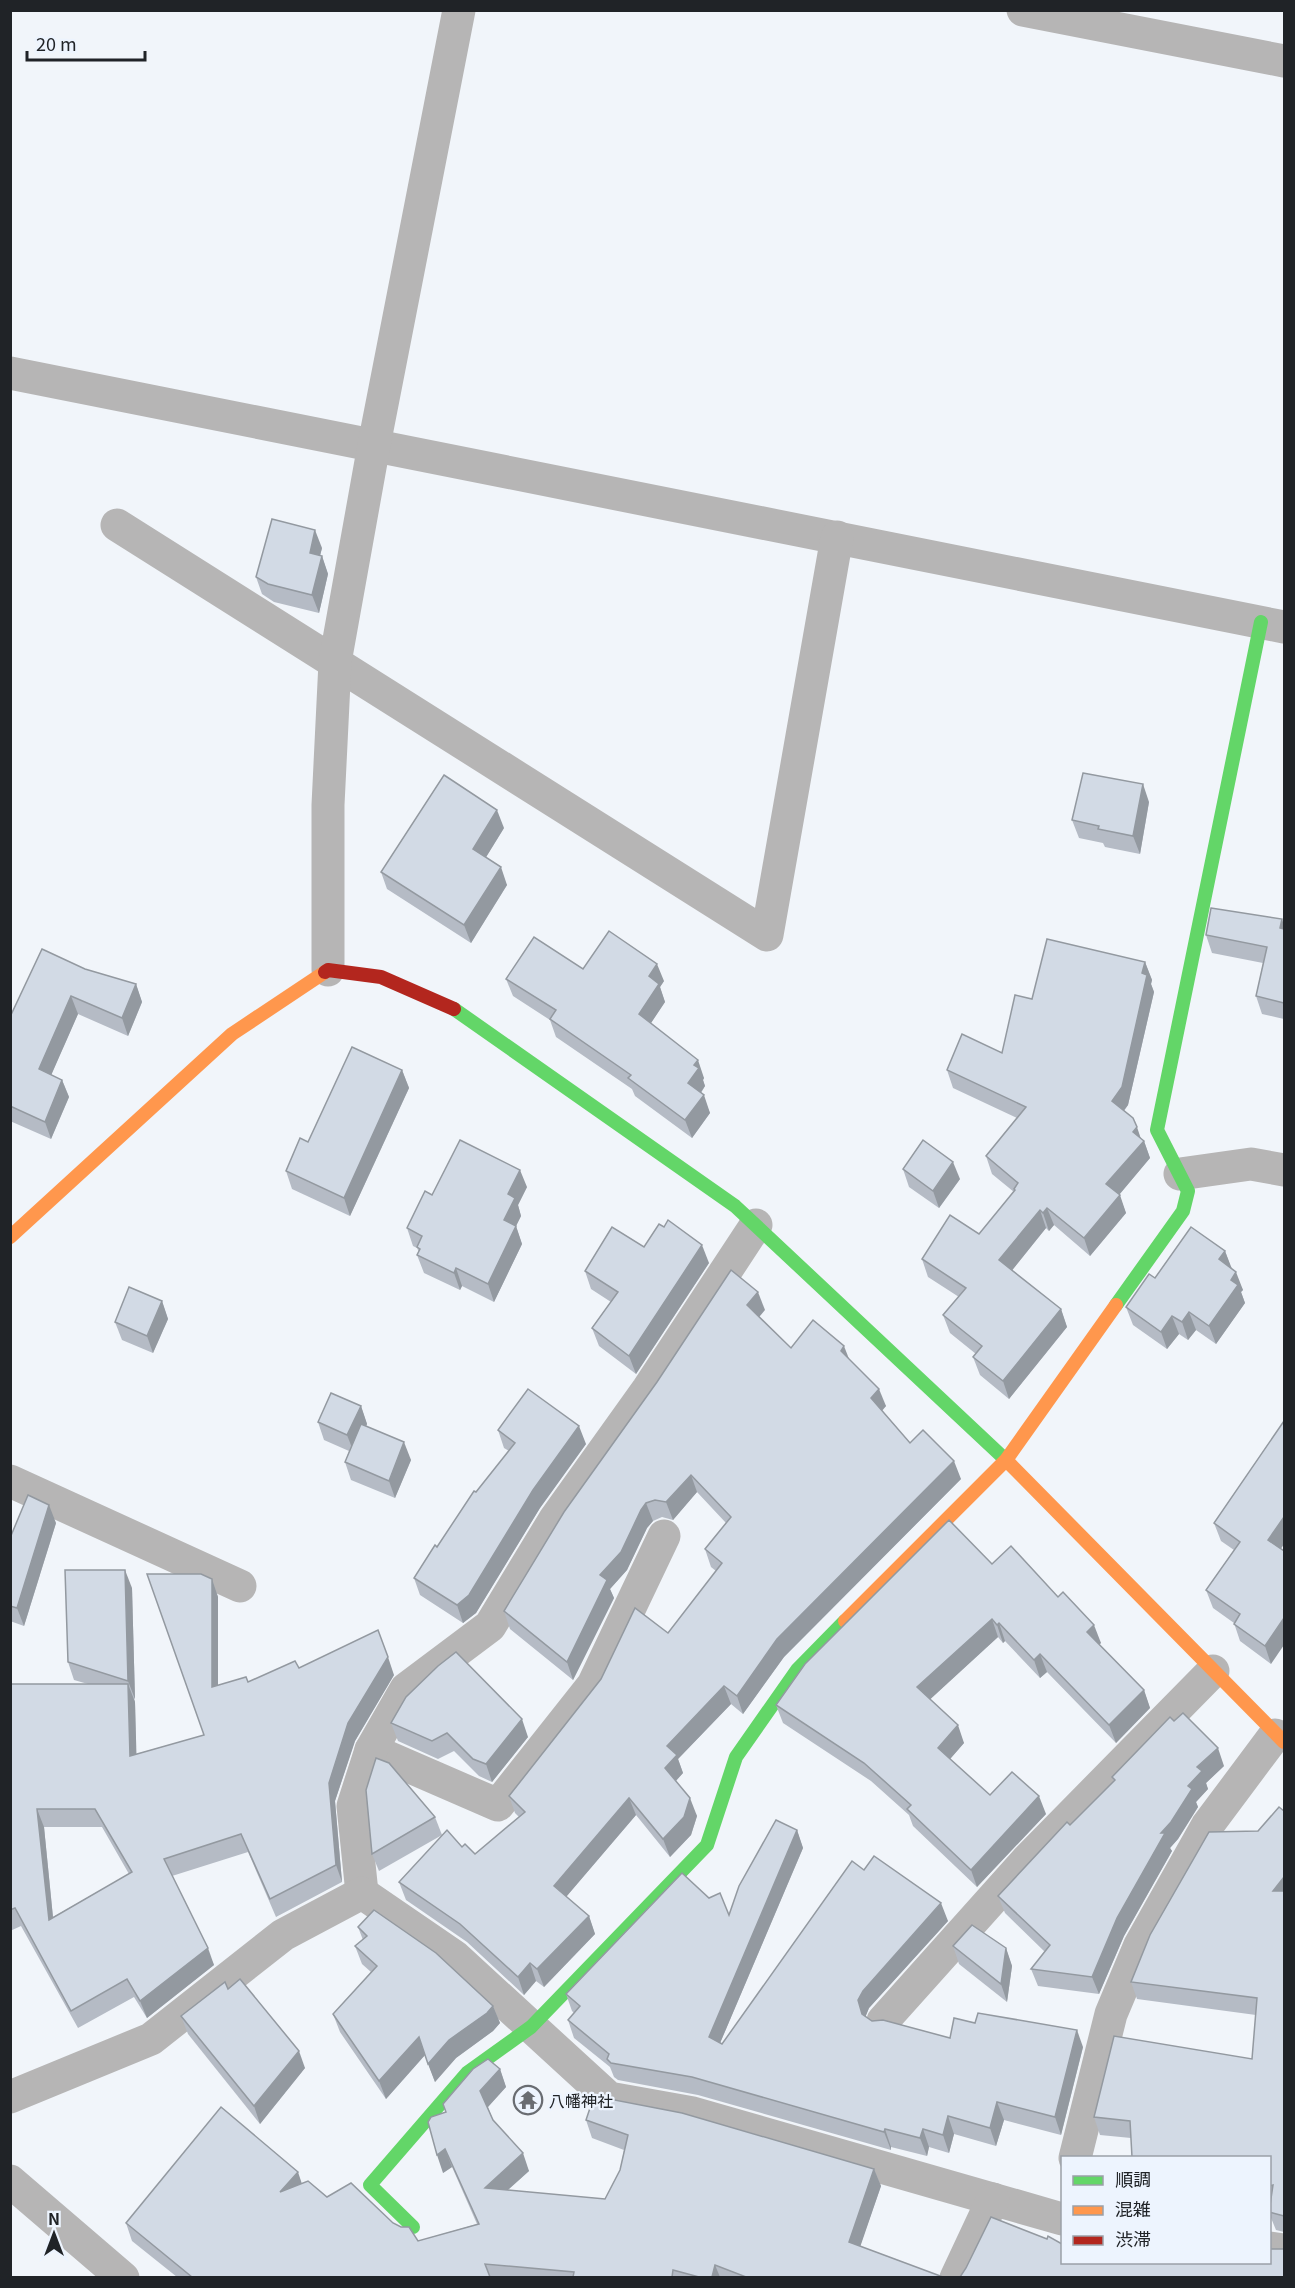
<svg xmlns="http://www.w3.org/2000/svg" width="1295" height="2288" viewBox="0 0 1295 2288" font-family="Georgia,'Noto Sans JP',serif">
<rect width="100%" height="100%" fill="#f1f5fa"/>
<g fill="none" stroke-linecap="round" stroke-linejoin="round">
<g stroke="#b6b5b5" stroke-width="33">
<path d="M1023,10L1284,61"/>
<path d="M10,373L1284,627"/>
<path d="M117,525L767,935L837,537"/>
<path d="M328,970V805L335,662L374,445L459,10"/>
<path d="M1180,1174L1251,1164L1284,1170"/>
<path d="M10,1481L240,1586"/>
<path d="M371,1750L498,1805L593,1685L664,1536"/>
<path d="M362,1893L353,1806L371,1750L406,1689L490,1626L555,1519L648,1389L756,1225"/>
<path d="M883,2021L1028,1859L1213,1671"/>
<path d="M10,2097L151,2039L283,1935L362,1893L454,1956L609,2098L693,2113L1062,2219"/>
<path d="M1075,2158L1111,2014L1140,1945L1207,1826L1275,1735"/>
<path d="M10,2181L123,2278"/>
<path d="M1270,2248L1284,2250"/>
<path d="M956,2278L993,2199"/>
</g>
<g stroke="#63d668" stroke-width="14">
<path d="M454,1009L735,1206L1008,1462"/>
<path d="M1116,1305L1183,1211L1188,1191L1157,1130L1261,622"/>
<path d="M413,2227L370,2185L467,2073L531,2027L707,1845L736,1757L797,1670L845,1621"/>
</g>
<g stroke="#ff974d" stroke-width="14">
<path d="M10,1237L232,1034L325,972"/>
<path d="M1008,1462L1284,1742"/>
<path d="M845,1621L1006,1460L1116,1305"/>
</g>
<path stroke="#b3261e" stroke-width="14" d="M325,972L328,970L381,977L454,1009"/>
</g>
<g fill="#b5bbc5" fill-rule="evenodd">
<path d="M322,548L320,556H322L328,574L319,613L274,602L262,594L256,577Z"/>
<path d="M1149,802L1140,854L1105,847L1103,843L1079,838L1072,820Z"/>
<path d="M504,828L486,857L507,885L471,943L387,889L381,872Z"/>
<path d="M1284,925V1019L1262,1014L1256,996L1263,963L1212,953L1206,935Z"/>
<path d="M1145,962L1152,980L1151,984L1154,992L1128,1105L1124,1111L1141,1139L1144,1141L1150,1158L1119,1195L1126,1213L1090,1256L1054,1225L1049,1231L1046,1228L1012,1270L1061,1309L1067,1327L1009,1399L980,1375L973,1357L976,1354L950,1333L943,1315L959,1297L928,1277L922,1259L979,1234L1014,1192L992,1174L986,1156L1017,1118L953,1088L947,1070L1002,1053L1032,999Z"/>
<path d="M85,969L136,984L142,1002L128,1036L78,1014L51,1075L62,1080L69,1097L51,1139L10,1121V1017Z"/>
<path d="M583,969L664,981L660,987L665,1002L651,1023L704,1078L703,1080L705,1086L701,1093L710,1113L692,1138L635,1096L632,1089L556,1037L550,1020L513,996L506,979Z"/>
<path d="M402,1070L409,1088L350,1216L292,1189L286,1171L308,1142Z"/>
<path d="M903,1169L960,1179L939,1208L909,1187Z"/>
<path d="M527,1187L518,1205L521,1216L516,1226L522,1244L494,1302L462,1286L460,1290L424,1273L417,1255L419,1252L417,1248L413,1246L407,1228L432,1195Z"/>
<path d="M644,1247L709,1263L636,1374L599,1346L592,1328L611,1302L591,1289L585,1271Z"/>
<path d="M1225,1251L1231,1268L1243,1290L1241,1292L1245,1303L1216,1344L1196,1330L1188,1340L1179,1334L1167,1349L1133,1325L1126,1307L1155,1278Z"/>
<path d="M162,1301L168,1319L153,1353L122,1340L115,1322Z"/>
<path d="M765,1310L759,1317L791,1348L849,1359L886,1406L882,1411L910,1443L961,1479L784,1657L743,1714L731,1704L678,1759L683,1773L676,1781L697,1816L691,1835L670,1857L636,1815L566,1897L589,1916L595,1934L544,1987L536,1981L524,1995L467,1942L406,1900L399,1882L462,1847L475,1854L519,1817L515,1813L509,1796L668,1633L716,1571L711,1567L705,1549L726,1523L697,1492L673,1520L662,1517L653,1521L647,1528L627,1570L610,1589L614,1598L573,1680L510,1629L504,1611Z"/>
<path d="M361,1406L367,1424L366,1426L411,1460L395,1498L351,1480L345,1462L349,1451L324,1440L318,1422Z"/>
<path d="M1284,1421V1544L1281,1549L1271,1664L1240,1641L1234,1623L1213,1608L1206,1590L1234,1550L1221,1541L1214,1523Z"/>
<path d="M498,1430L586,1444L540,1508L476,1613L463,1623L420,1595L414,1578L437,1547L476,1492L509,1451L504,1448Z"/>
<path d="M56,1523L24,1626L10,1621V1538Z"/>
<path d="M992,1564L1058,1597L1101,1643L1099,1644L1144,1690L1150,1708L1116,1743L1047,1672L1040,1678L1005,1641L1003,1643L998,1637L930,1699L964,1743L950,1759L990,1795L1046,1814L977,1887L913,1826L909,1815L871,1781L783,1723L776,1705Z"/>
<path d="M212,1579L218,1597V1685L248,1682L299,1668L394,1675L355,1741L335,1801L342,1882L276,1917L248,1852L172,1876L214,1965L147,2018L134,1997L78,2028L21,1926L10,1931V1684H88L74,1680L68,1662L132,1588L135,1699L134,1698L135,1702L136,1754L204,1735ZM44,1827H102L129,1874L53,1917Z"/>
<path d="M391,1723L528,1737L492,1782L479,1776L454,1751L438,1759L398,1741Z"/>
<path d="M1224,1766L1206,1783L1208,1789L1196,1802L1198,1807L1178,1839L1170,1848L1172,1851L1124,1936L1099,1994L1038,1986L1031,1969L1045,1952L1005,1913L998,1896L1114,1782L1112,1777Z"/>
<path d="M1284,1811V2232L1276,2230L1269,2213L1270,2204H1269V2157L1131,2138L1100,2135L1094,2117L1252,2059L1256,2015L1137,1999L1131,1982L1258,1831Z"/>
<path d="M435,1817L442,1835L379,1871L372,1854Z"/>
<path d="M797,1830L803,1848L720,2043L722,2044L864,1870L948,1921L869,2008L865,2017L872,2021L950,2038L1083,2047L1061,2135L1004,2120L996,2146L954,2134L949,2153L929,2147L927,2156L891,2147V2150L698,2095L618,2080L614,2077L610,2067L574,2038L568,2020L574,2013L572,2011L566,1994L709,1898L729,1915Z"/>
<path d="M358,1927L493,2006L500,2023L493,2031L456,2058L435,2082L425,2055L386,2099L340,2032L333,2014L371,1972L362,1964L355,1946L363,1940Z"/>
<path d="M953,1946L1006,1948L1012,1966L1007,2002L959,1964Z"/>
<path d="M228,1989L305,2068L260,2124L188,2034L181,2016Z"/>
<path d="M500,2069L506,2087L488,2107L493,2120L529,2171L508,2190L605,2199L620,2170L624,2150L592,2138L586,2120L874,2169L881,2186L860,2246L943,2277H177L132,2241L126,2223L302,2184L327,2197L393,2223L418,2241L477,2224L452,2167L443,2173L446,2112Z"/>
</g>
<g fill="#9399a0">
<path d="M315,530L322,548L316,571L310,553Z"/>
<path d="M322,556L328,574L319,613L312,595Z"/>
<path d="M1143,784L1149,802L1140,854L1133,836Z"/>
<path d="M497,810L504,828L480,867L473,849Z"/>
<path d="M501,867L507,885L471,943L464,925Z"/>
<path d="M1282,919L1284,925V939L1280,928Z"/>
<path d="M1145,962L1152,980L1151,984L1154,992L1128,1105L1118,1118L1112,1101Z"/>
<path d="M657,964L664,981L660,987L665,1002L645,1032L639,1014L649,976Z"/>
<path d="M136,984L142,1002L128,1036L122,1018Z"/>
<path d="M71,996L78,1014L46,1087L39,1069Z"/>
<path d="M698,1060L704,1078L703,1080L705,1086L695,1101L688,1083L694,1065Z"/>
<path d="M402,1070L409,1088L350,1216L344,1198Z"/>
<path d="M62,1080L69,1097L51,1139L45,1122Z"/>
<path d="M704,1095L710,1113L692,1138L685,1120Z"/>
<path d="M1137,1127L1142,1142L1144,1141L1150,1158L1113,1202L1106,1184L1133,1132Z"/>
<path d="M953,1162L960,1179L939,1208L933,1191Z"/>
<path d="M520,1170L527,1187L518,1205L521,1216L516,1226L522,1244L494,1302L488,1284L504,1220L508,1194Z"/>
<path d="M1120,1195L1126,1213L1090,1256L1084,1238Z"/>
<path d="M1047,1208L1054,1225L1049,1231L1043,1213Z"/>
<path d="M1040,1210L1046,1228L1006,1278L999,1260Z"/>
<path d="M702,1245L709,1263L636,1374L629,1356Z"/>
<path d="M1225,1251L1232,1269L1219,1259Z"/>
<path d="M456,1268L462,1286L460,1290L454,1273Z"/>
<path d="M1236,1272L1243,1290L1241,1292L1245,1303L1216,1344L1209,1326L1231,1280Z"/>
<path d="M758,1292L765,1310L754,1323L747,1305Z"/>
<path d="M162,1301L168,1319L153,1353L147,1336Z"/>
<path d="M1061,1309L1067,1327L1009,1399L1003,1381Z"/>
<path d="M1189,1312L1196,1330L1188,1340L1182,1322Z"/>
<path d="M1172,1316L1179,1334L1167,1349L1161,1332Z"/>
<path d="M844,1346L851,1364L841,1351Z"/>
<path d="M879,1389L886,1406L877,1416L871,1398Z"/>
<path d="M361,1406L367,1424L354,1453L347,1435Z"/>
<path d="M579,1426L586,1444L540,1508L476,1613L463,1623L457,1605L533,1490Z"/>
<path d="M404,1442L411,1460L395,1498L389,1481Z"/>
<path d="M954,1461L961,1479L784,1657L743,1714L737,1696L777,1639Z"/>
<path d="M691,1475L697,1492L673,1520L666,1502Z"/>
<path d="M646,1503L653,1521L647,1528L627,1570L610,1589L614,1598L573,1680L567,1662L600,1575L641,1510Z"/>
<path d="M49,1505L56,1523L24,1626L17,1608Z"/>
<path d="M1284,1517V1544L1274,1558L1268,1540Z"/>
<path d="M125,1570L132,1588L135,1699L128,1681Z"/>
<path d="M212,1579L218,1597V1704L212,1687Z"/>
<path d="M1284,1618V1645L1271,1664L1265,1646Z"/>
<path d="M992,1619L998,1637L924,1705L917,1687Z"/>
<path d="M999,1623L1005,1641L1003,1643L997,1625Z"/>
<path d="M1094,1625L1101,1643L1094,1650L1087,1632Z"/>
<path d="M1040,1654L1047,1672L1040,1678L1034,1660Z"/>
<path d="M388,1657L394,1675L355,1741L335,1801L342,1882L336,1865L329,1783L348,1723Z"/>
<path d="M128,1684L135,1702L137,1774L130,1756Z"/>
<path d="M724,1686L731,1704L678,1759L683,1773L671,1786L665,1768L667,1746Z"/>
<path d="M1144,1690L1150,1708L1116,1743L1109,1725Z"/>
<path d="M522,1719L528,1737L492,1782L486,1764Z"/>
<path d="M958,1725L964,1743L944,1766L938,1748Z"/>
<path d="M1218,1748L1224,1766L1206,1783L1208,1789L1196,1802L1198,1807L1178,1839L1170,1848L1172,1851L1124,1936L1099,1994L1092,1977L1117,1918L1161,1833L1188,1786L1197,1767Z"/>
<path d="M1039,1796L1046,1814L977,1887L971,1870Z"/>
<path d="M629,1798L636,1815L560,1904L554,1886Z"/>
<path d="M690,1798L697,1816L691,1835L670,1857L663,1839Z"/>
<path d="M37,1809L44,1827L55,1938L49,1920Z"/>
<path d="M797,1830L803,1848L715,2055L709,2037Z"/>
<path d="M1284,1877V1903L1273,1891Z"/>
<path d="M941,1903L948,1921L869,2008L865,2018L862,2014L858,2000L863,1991Z"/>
<path d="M589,1916L595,1934L544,1987L537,1969Z"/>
<path d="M208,1948L214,1965L147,2018L140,2001Z"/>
<path d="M1006,1948L1012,1966L1007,2002L1001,1984Z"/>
<path d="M530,1963L536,1981L524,1995L518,1977Z"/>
<path d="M493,2006L500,2023L493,2031L456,2058L435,2082L428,2064L449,2040Z"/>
<path d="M1077,2030L1083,2047L1061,2135L1055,2117Z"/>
<path d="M419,2037L425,2055L386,2099L379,2081Z"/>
<path d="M299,2051L305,2068L260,2124L254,2106Z"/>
<path d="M500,2069L506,2087L487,2108L480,2091Z"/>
<path d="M997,2102L1004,2120L996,2146L990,2128Z"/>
<path d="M948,2116L954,2134L949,2153L943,2135Z"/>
<path d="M885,2129L891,2147V2150L884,2132Z"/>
<path d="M923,2129L929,2147L927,2156L920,2138Z"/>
<path d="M445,2149L452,2167L443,2173L437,2155Z"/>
<path d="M523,2153L529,2171L491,2205L485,2188Z"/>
<path d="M874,2169L881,2186L856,2259L849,2242Z"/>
<path d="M298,2172L304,2190L280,2192Z"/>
<path d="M715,2265L720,2277H712Z"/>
</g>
<g fill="#d2dae5" stroke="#9399a0" stroke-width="1.5" fill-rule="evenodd">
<path d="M272,519L315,530L310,553L322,556L312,595L268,584L256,577Z"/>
<path d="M1083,773L1143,784L1133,836L1098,829L1099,826L1072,820Z"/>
<path d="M444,775L497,810L473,849L501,867L464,925L381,872Z"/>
<path d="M1211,908L1282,919L1280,928L1284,929V1003L1256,996L1267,947L1206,935Z"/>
<path d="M609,931L657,964L649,976L659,984L639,1014L698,1060L694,1065L699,1068L688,1083L704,1095L685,1120L628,1078L631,1075L550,1019L556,1010L506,979L534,937L583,969Z"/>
<path d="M1047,939L1145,962L1142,973L1147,975L1122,1087L1112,1101L1133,1118L1137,1127L1133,1132L1144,1141L1106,1184L1120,1195L1084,1238L1047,1208L1043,1213L1040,1210L999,1260L1061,1309L1003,1381L973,1357L982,1346L943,1315L966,1288L922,1259L950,1215L979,1234L1015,1190L1014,1189L1018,1183L986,1156L1026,1107L947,1070L962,1034L1002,1053L1015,995L1032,999Z"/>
<path d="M42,949L85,969L136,984L122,1018L71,996L39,1069L62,1080L45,1122L10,1106V1017Z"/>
<path d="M352,1047L402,1070L344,1198L286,1171L300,1138L308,1142Z"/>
<path d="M460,1140L520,1170L508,1194L515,1198L504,1220L516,1226L488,1284L456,1268L454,1273L417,1255L420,1249L417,1247L422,1236L407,1228L425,1191L432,1195Z"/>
<path d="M923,1140L953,1162L933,1191L903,1169Z"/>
<path d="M668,1220L702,1245L629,1356L592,1328L618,1292L585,1271L612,1227L644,1247L659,1224L664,1227Z"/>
<path d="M1191,1227L1225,1251L1219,1259L1236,1272L1231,1280L1238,1285L1209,1326L1189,1312L1182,1322L1172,1316L1161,1332L1126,1307L1149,1274L1155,1278Z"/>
<path d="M731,1270L758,1292L747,1305L791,1348L813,1320L844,1346L841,1351L879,1389L871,1398L910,1443L923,1430L954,1461L777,1639L737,1696L724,1686L667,1746L677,1755L665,1768L690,1798L684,1817L663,1839L629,1798L554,1886L589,1916L537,1969L530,1963L518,1977L460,1924L399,1882L447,1830L462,1847L465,1844L475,1854L525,1812L509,1796L601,1679L635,1608L668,1633L722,1563L705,1549L731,1517L691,1475L666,1502L655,1500L646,1503L641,1510L621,1552L600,1575L607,1580L567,1662L504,1611L564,1512L657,1382Z"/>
<path d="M129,1287L162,1301L147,1336L115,1322Z"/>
<path d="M528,1389L579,1426L533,1490L469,1595L457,1605L414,1578L435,1545L437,1547L474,1491L476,1492L515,1443L498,1430Z"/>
<path d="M331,1393L361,1406L347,1435L318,1422Z"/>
<path d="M1284,1421V1517L1268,1540L1284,1551V1618L1265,1646L1234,1624L1240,1614L1206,1590L1240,1542L1214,1523Z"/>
<path d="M361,1424L404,1442L389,1481L345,1462Z"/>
<path d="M28,1495L49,1505L17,1608L10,1606V1538Z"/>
<path d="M949,1520L992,1564L1011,1546L1058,1597L1063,1592L1094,1625L1087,1632L1144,1690L1109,1725L1040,1654L1034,1660L999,1623L997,1625L992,1619L917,1687L958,1725L938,1748L990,1795L1012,1772L1039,1796L971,1870L907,1809L911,1805L864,1763L776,1705L805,1664Z"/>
<path d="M65,1570H125L128,1681L68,1662Z"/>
<path d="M147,1574H201L212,1579V1687L246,1677L248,1682L295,1661L299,1668L378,1630L388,1657L348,1723L329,1783L336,1865L270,1899L241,1834L164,1859L208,1948L140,2001L127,1979L71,2011L15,1908L10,1910V1684H128L130,1756L204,1735ZM37,1809H95L132,1872L49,1920Z"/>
<path d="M456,1652L522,1719L486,1764L473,1759L447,1733L432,1741L391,1723L406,1697L438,1666Z"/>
<path d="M1183,1713L1218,1748L1197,1767L1202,1771L1188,1786L1192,1789L1171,1822L1161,1833H1165L1117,1918L1092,1977L1031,1969L1050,1945L998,1896L1067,1822L1070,1825L1115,1780L1112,1777L1170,1717L1174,1721Z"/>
<path d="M376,1758L389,1763L435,1817L372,1854L366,1790Z"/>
<path d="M1279,1807L1284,1811V1877L1273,1891H1284V2216L1269,2212L1273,2185L1269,2186V2157H1132L1130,2121L1094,2117L1114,2036L1252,2059L1257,1998L1131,1982L1150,1935L1209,1832L1258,1831Z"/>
<path d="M776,1820L797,1830L709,2037L722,2044L852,1861L864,1870L874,1856L941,1903L863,1991L858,2000L862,2014L872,2021L883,2020L950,2038L954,2018L975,2023L978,2013L1077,2030L1055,2117L997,2102L990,2128L948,2116L943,2135L923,2129L920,2138L885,2129L884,2132L692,2077L611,2063L607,2059L609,2054L568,2020L580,2006L566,1994L682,1873L709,1898L720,1893L729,1915L739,1886Z"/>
<path d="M374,1910L436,1953L493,2006L487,2013L449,2040L428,2064L419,2037L379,2081L333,2014L377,1966L355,1946L367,1936L358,1927Z"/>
<path d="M972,1925L1006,1948L1001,1984L953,1946Z"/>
<path d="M240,1979L299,2051L254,2106L181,2016L225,1982L228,1989Z"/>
<path d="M488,2059L500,2069L480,2091L493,2120L523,2153L485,2188L605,2199L620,2170L628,2135L586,2120L594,2096L682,2113L874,2169L849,2242L943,2277H746L715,2265L712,2277H699L673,2270L672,2277H573L574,2272L485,2264L490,2277H192L126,2223L221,2107L298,2172L280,2192L308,2181L327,2197L351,2183L393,2223L401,2227H409L418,2241L479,2224L445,2149L437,2155L428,2122L431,2117L446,2112L443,2104L473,2069Z"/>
<path d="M991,2217L1047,2239L1048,2236L1062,2244V2262H1260L1262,2263V2262H1269V2249H1284V2277H960L966,2268Z"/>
</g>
<defs>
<g id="temple-ring" transform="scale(1.5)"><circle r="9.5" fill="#edf4fe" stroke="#696c71" stroke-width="1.5"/><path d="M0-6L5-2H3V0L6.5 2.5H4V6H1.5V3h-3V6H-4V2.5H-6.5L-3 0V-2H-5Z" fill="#696c71"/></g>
</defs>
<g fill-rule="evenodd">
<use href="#temple-ring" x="528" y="2100"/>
</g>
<g text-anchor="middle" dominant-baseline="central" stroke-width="4.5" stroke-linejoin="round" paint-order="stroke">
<g font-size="16" fill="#202327" stroke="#edf4fe" text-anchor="start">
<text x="549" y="2100">八幡神社</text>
</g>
</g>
<rect width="1295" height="2288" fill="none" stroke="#202327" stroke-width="24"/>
<rect x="1061" y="2156" width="210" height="108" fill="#edf4fe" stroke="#9ba0a8" stroke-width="1.5"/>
<rect x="1073" y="2176" width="30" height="9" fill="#63d668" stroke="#9ba0a8" stroke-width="1.5"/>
<text x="1115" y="2186" font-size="18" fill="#202327">順調</text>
<rect x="1073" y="2206" width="30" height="9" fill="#ff974d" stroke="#9ba0a8" stroke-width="1.5"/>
<text x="1115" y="2216" font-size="18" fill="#202327">混雑</text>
<rect x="1073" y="2236" width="30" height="9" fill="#b3261e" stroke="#9ba0a8" stroke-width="1.5"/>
<text x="1115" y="2246" font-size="18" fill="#202327">渋滞</text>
<g transform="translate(54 2234)" stroke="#edf4fe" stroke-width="4.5" paint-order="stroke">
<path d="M0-4.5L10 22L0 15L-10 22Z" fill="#202327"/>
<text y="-9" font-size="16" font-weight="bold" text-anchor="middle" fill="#202327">N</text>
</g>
<path d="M27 51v9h118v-9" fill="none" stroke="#202327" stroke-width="3"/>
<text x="36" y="51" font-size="18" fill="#202327" stroke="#edf4fe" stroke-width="4.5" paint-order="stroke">20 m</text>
</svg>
